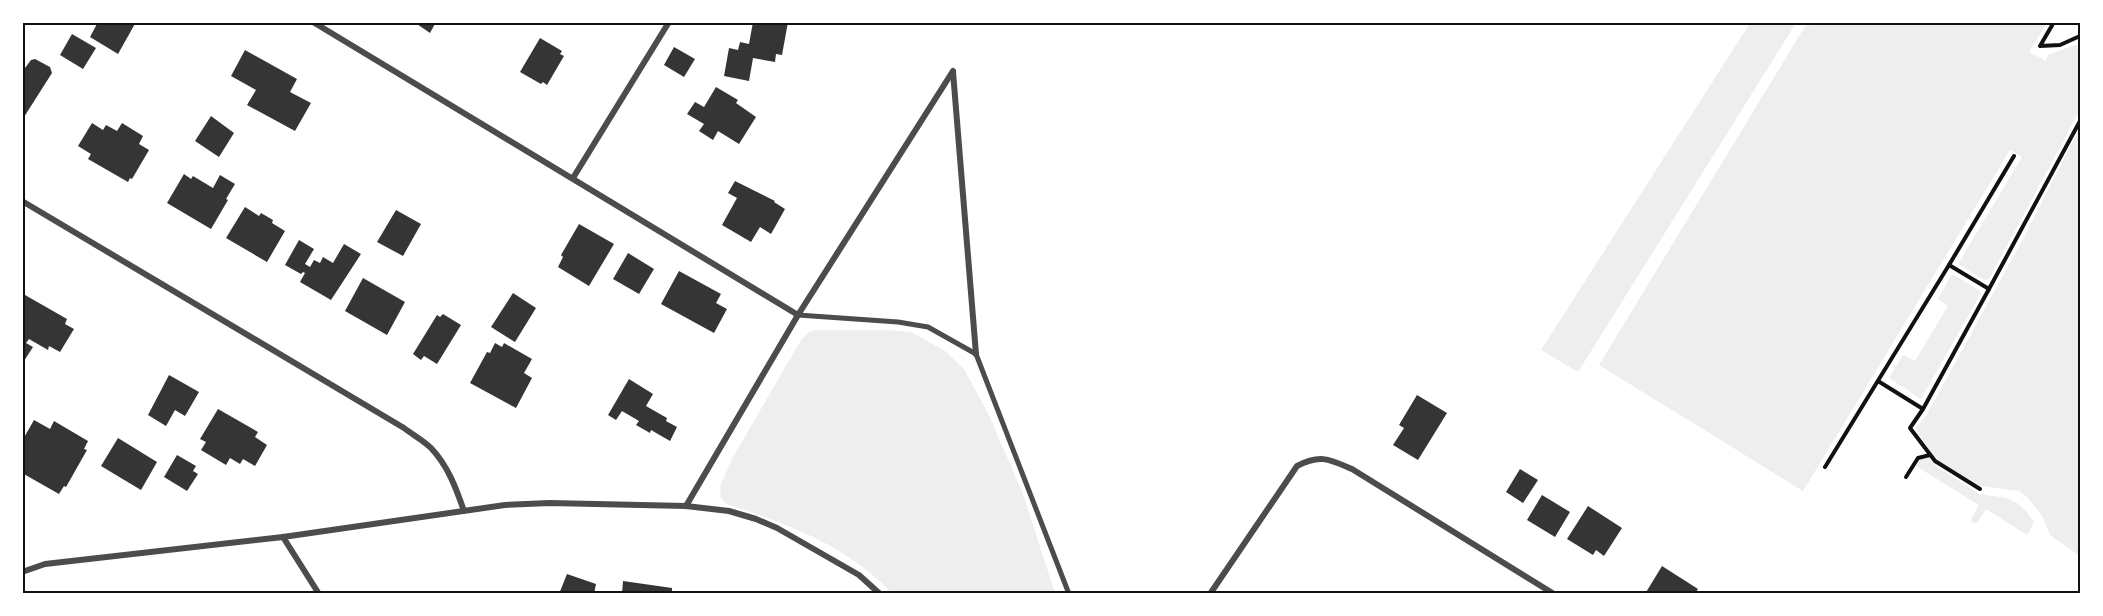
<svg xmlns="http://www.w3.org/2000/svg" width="2103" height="616" viewBox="0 0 2103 616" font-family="'Noto Sans',sans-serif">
<rect width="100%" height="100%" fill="#fff"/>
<g fill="#eee">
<path d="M1750,23H1796L1578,372L1541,350Z"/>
<path d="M1807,23L1851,51L1808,23H2047L2029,52L2046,61L2048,55L2080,43V110L1989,279L1984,280L1958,264L2022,157L2010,150L1803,491L1599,365Z"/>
<path d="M2080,127V556L2050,535L2042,516L2027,497L2019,491L1981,486L1936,460L1915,428L1926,416L2024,237Z"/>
<path d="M1952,274L1980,291V295L1921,399L1889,378L1903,355L1915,361L1948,306L1938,299Z"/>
<path d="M815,330H887L911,332L945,351L964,369L989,415L1023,494L1055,593H892C843,544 792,526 727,504L721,498L720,486L733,457L801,340L808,333Z"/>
<path d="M1929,458L1932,463L1979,494L2007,498L2017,503L2026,511L2034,522L2027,535L1986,509L1977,523H1972L1971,519L1979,505L1916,466L1920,460Z"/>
</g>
<g fill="#353535">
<path d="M98,22H136L118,54L90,37Z"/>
<path d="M414,22H436L430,33Z"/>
<path d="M753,22H788L782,55L776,54L775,62L753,58L749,81L724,76L729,48L738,50L740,42L749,44Z"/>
<path d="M72,34L96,48L83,69L60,55Z"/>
<path d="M540,38L562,51L560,54L564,56L547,85L543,82L541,84L520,72Z"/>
<path d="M674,47L695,59L684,77L664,65Z"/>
<path d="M245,50L297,79L290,92L311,103L295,131L247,105L256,90L231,76Z"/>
<path d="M35,59L50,67L52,73L24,117L22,116V72L31,60Z"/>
<path d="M716,87L738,100L736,103L756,117L739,144L718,131L713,140L699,131L704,124L687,114L695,102L704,107Z"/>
<path d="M211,116L234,133L219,157L195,141Z"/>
<path d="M92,123L103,130L106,125L117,131L122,123L143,136L139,144L149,150L132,179L130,178L128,182L88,159L91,154L78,146Z"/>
<path d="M184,174L191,179L193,176L213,188L220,175L235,184L226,199L228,200L211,229L167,203Z"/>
<path d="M735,181L775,201L774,202L785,209L771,234L760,227L751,242L722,225L737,198L728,193Z"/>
<path d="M245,207L259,216L261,213L273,220L272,223L285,231L267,262L226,238Z"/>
<path d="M396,210L421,224L403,256L377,242Z"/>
<path d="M579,224L614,244L589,286L558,267L563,257L561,255Z"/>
<path d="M299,240L314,249L305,264L310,267L314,260L320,263L323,257L333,263L344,244L361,254L331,300L300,282L305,273L303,272L301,274L285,265Z"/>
<path d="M628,253L654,269L639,294L613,279Z"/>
<path d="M679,271L721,294L716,303L727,309L714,333L661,304Z"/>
<path d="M363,278L405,302L387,335L345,311Z"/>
<path d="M513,293L536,308L515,342L491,327Z"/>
<path d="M25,295L67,319L65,324L74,329L60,352L49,346L48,350L29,339L26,343L33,347L22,364V299Z"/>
<path d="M443,314L461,325L437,364L424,356L421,360L413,354L437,315L440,317Z"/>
<path d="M495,343L502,347L504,343L532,359L524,373L532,378L516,408L470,383L487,352L490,353Z"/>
<path d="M169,375L199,392L185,416L175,410L166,426L148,415Z"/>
<path d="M629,379L653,394L646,406L667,418L666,421L677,427L670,441L651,430L650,433L636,425L639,421L622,411L616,420L608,415Z"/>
<path d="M1417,395L1447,413L1418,460L1393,445L1404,428L1399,425Z"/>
<path d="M218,409L258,432L255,437L267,445L255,466L243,459L240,464L230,458L226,465L201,450L206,442L200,439Z"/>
<path d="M34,420L50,429L54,421L88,441L84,449L87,450L66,487L64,486L59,494L22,473V441Z"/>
<path d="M118,438L157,462L141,490L101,466Z"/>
<path d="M177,455L196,466L193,471L198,474L187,491L164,477Z"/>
<path d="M1520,469L1538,480L1523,503L1506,492Z"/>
<path d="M1542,495L1570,512L1555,537L1527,520Z"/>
<path d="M1588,506L1622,528L1604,556L1596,550L1593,555L1567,539Z"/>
<path d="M1662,566L1698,589L1695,594H1645Z"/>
<path d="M567,574L596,584L594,594H559Z"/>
<path d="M623,581L672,588V594H622Z"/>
</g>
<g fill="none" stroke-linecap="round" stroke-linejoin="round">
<g stroke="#111" stroke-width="4">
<path d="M2054,22L2040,46L2060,45L2080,36"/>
<path d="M1949,265L2014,156"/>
<path d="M1878,381L1923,409L1989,289"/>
<path d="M1923,409L1910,428L1935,461L1980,489"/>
<path d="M1825,467L1949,265L1989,289L2080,121"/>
<path d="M1906,477L1918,458L1930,455"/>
</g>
<path stroke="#4c4c4c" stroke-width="5" d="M798,315L898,322L928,327L976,354L1069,594"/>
<g stroke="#4c4c4c" stroke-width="6">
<path d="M313,22L798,315"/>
<path d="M953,72L976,354"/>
<path d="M573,178L669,22"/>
<path d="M22,201L404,428C413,435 423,440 431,448C448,466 456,488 464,511"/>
<path d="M686,506L798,315L953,71"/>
<path d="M283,537L319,594"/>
<path d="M22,572L45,564L283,537L505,505L550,503L686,506L729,511L756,519L777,528L859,575L880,594"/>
<path d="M1210,594L1297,466C1320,454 1329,459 1352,469L1554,594"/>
</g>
</g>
<rect width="2103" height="616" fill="none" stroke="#ffffff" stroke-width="48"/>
<rect x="24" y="24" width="2055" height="568" fill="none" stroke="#111" stroke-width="2"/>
</svg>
